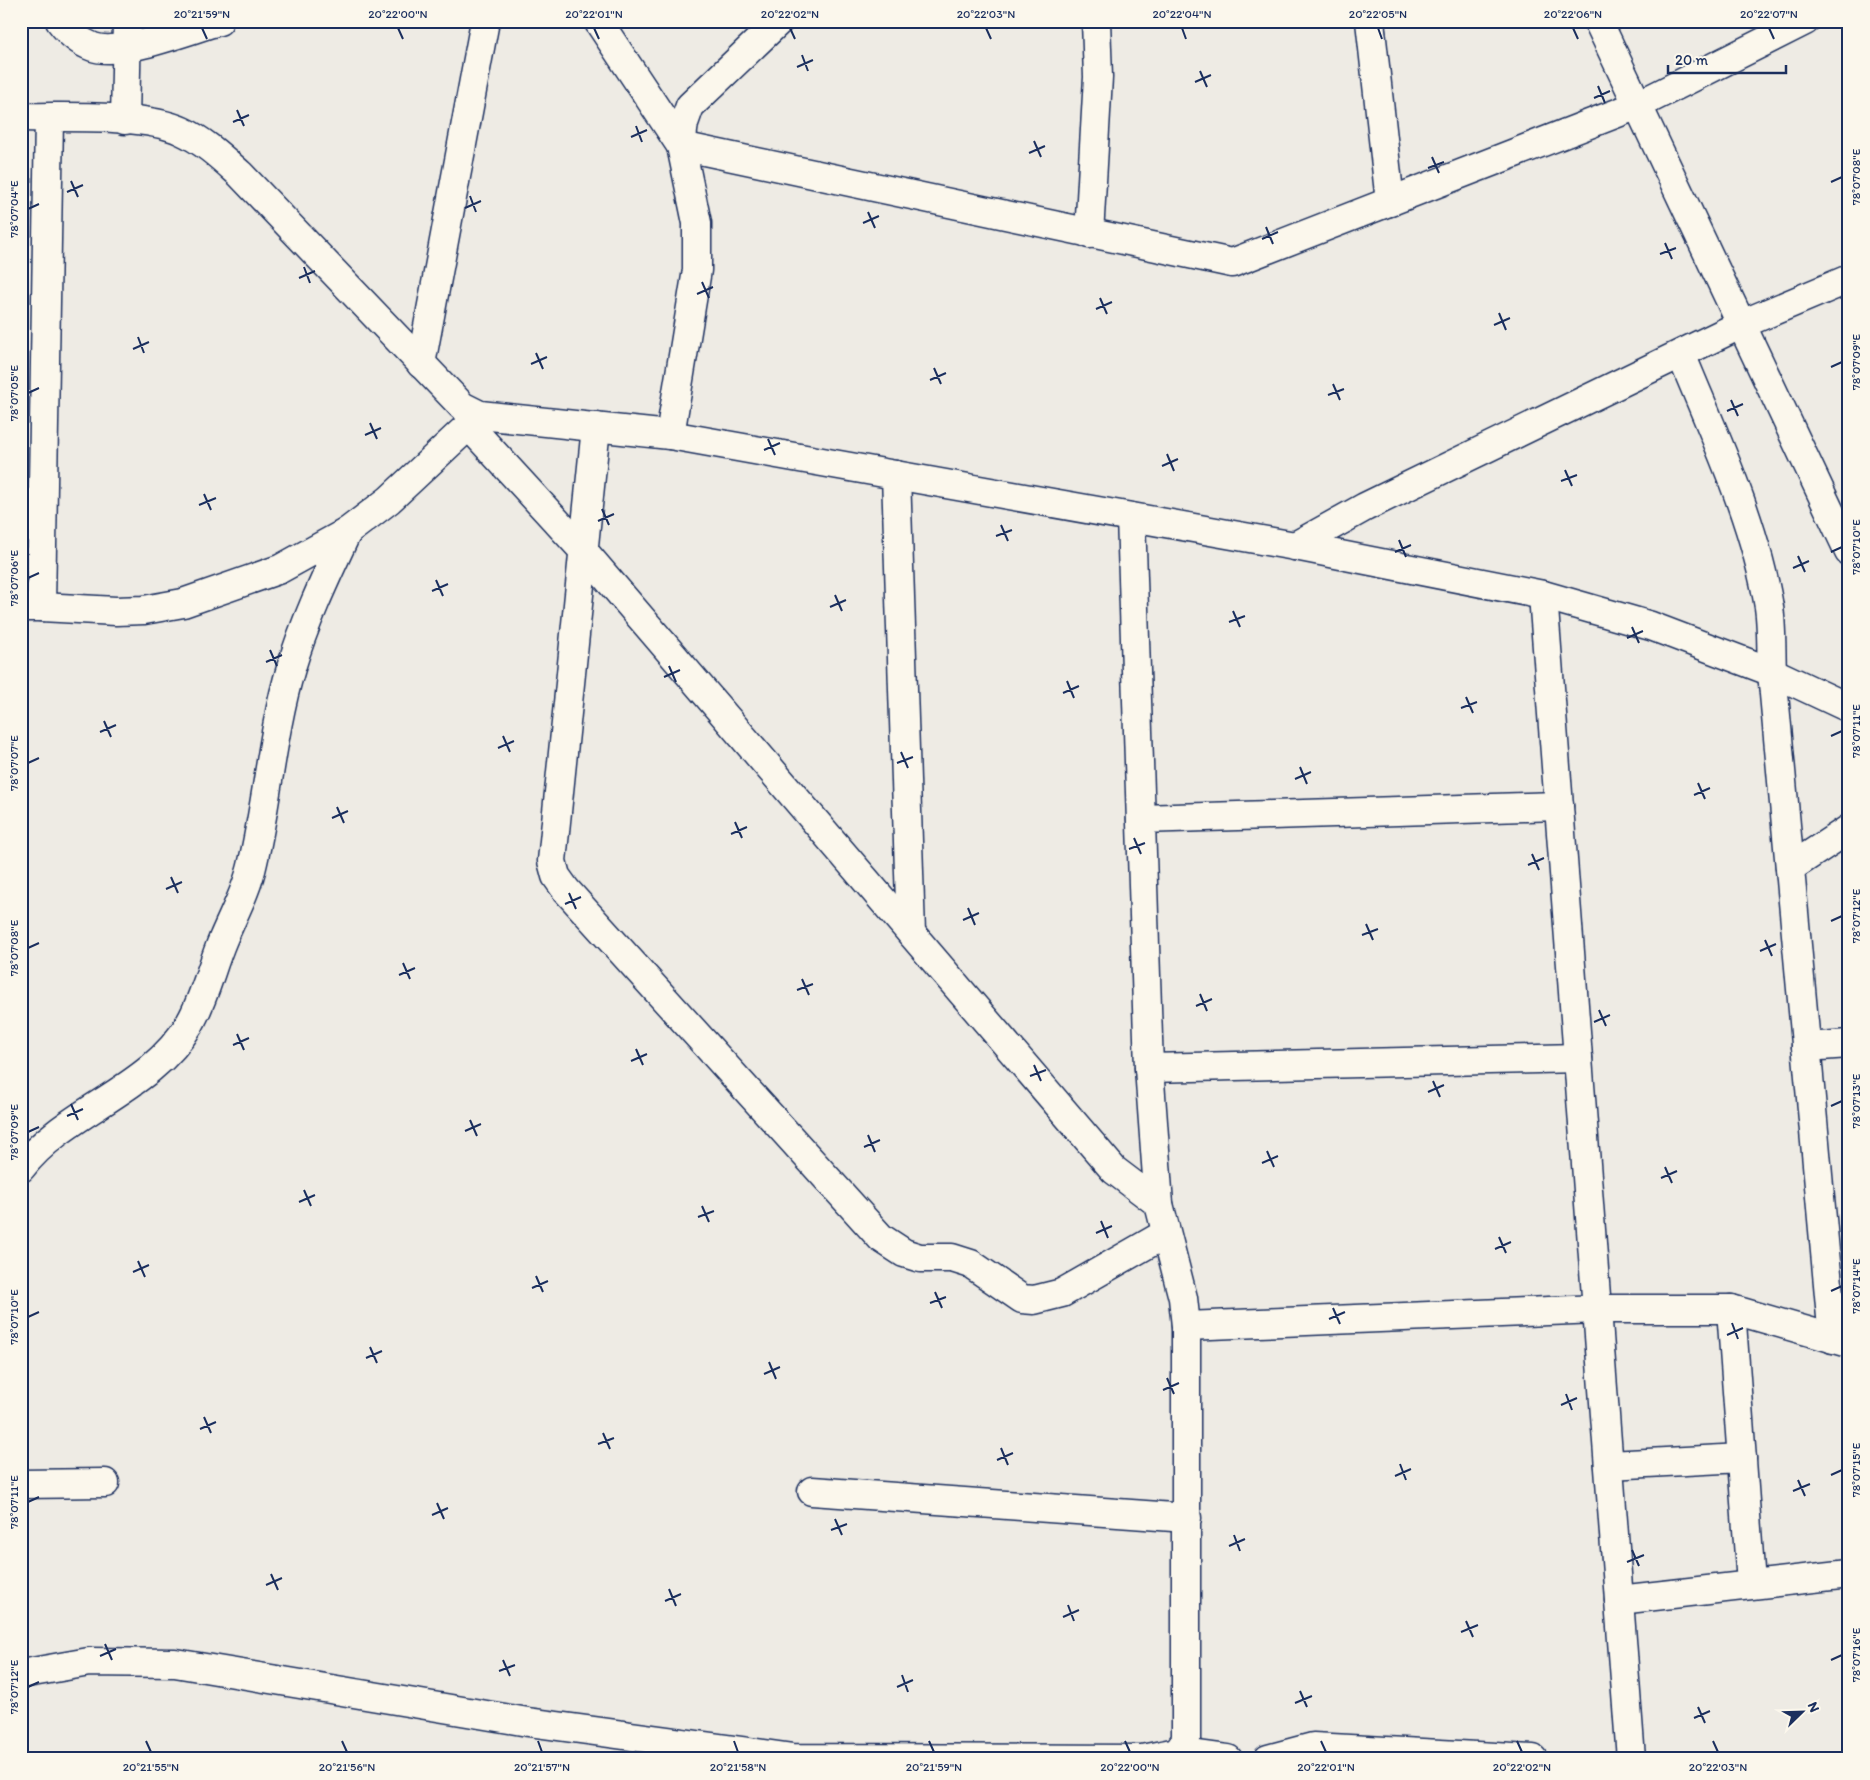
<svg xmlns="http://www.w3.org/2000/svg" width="1870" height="1780" viewBox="0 0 1870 1780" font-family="Itim,sans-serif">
<rect width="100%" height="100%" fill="#eeebe4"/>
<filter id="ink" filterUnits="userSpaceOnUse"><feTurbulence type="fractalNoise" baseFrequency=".02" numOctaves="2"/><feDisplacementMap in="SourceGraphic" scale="10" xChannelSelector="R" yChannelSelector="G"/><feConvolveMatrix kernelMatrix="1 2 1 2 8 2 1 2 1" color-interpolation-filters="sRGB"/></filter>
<g filter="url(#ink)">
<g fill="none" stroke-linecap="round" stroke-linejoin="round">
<g stroke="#1b2f5e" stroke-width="31">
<g id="minor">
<path d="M60,21C69,33 79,42 93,47C121,57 189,29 219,21"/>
<path d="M598,21L681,146L1232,263L1638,105L1805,21"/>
<path d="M1370,21L1390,202"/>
<path d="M1598,21L1849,552"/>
<path d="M21,117C64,118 144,113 182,131C204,141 222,158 240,174L462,406L480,415L670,435L1295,546L1543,595L1651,626L1772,672L1849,708"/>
<path d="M125,120L127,21"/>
<path d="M1089,234L1098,77L1096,21"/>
<path d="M1681,354C1714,435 1755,521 1769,607C1772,628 1771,651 1772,672L1833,1339"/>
<path d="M421,364L485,21"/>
<path d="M469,426L582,549L1114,1170L1159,1204"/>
<path d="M596,427L552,861L556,876L566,890L881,1238L904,1253L920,1258H952L971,1264L1022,1299L1034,1300L1062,1293L1165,1234"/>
<path d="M670,435L697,270V223L681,146L684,123L690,106L779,21"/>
<path d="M896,475L911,933"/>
<path d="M1295,546L1365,507L1742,324L1849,279"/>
<path d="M1543,595L1631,1759"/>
<path d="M21,607H41L49,118"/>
<path d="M41,607L116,611L144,610L183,603L280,569L347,532L389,500L480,415"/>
<path d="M1141,819L1559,806"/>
<path d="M1790,868L1849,829"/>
<path d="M1806,1047L1849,1044"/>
<path d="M1149,1068L1578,1058"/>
<path d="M21,1168C65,1110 152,1090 190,1023C205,997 211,967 223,939C234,913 247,890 253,862C268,798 272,731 291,668C305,621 326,577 347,532"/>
<path d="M1731,1309L1751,1584"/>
<path d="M1186,1326L1598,1309H1731L1849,1343"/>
<path d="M1609,1465L1742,1458"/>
<path d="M21,1484L105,1483"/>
<path d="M812,1491L1187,1518"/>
<path d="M1619,1600L1849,1574"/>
<path d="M21,1674L89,1662L175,1663L528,1722L793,1758L1142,1759L1177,1752L1186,1740V1326L1183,1298L1159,1204L1149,1068L1131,517"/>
<path d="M1177,1752L1228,1759"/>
<path d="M1268,1759L1313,1747L1533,1759"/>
</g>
</g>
<use href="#minor" stroke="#fbf7ec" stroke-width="28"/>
</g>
</g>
<path fill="none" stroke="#1b2f5e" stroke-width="2" d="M202,28L207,39M398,28L403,39M594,28L599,39M790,28L795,39M986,28L991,39M1182,28L1186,39M1378,28L1382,39M1573,28L1578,39M1769,28L1774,39M802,55L808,71M797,67L813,60M1200,71L1207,87M1195,82L1211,75M1598,86L1605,103M1594,98L1610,91M237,110L244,126M233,122L249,115M636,126L642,142M631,137L647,130M1034,141L1041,157M1029,153L1045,146M1432,157L1439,173M1428,168L1444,162M71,181L78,197M1831,182L1842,177M67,192L83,185M470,196L476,212M465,208L481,201M28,209L39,204M868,212L875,228M863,223L879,216M1266,227L1273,244M1262,239L1278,232M1665,243L1672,259M1660,254L1676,248M304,267L310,283M299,278L315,271M702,282L709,298M697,294L713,287M1100,298L1107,314M1096,309L1112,302M1499,313L1506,330M1494,325L1510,318M138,337L144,353M133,349L149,342M536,353L543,369M531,364L547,357M1831,367L1842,362M934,368L941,384M930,380L946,373M1333,384L1340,400M28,393L39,388M1328,395L1344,389M1731,400L1738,416M1727,411L1743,404M370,423L377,439M365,435L381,428M768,439L775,455M764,450L780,443M1167,454L1174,471M1162,466L1178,459M1565,470L1572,486M1561,481L1577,475M204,494L211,510M199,505L216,498M602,509L609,525M598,521L614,514M1001,525L1008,541M996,536L1012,530M1399,540L1406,557M1395,552L1411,545M1831,552L1842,547M1798,556L1805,572M1793,568L1809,561M28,578L39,573M436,580L443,596M432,591L448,584M835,595L842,611M830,607L846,600M1233,611L1240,627M1229,622L1245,616M1632,627L1639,643M1627,638L1643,631M270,650L277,666M266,662L282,655M669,666L676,682M664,677L680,670M1067,681L1074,698M1063,693L1079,686M1466,697L1473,713M1461,708L1477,702M104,721L111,737M100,732L116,725M503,736L510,752M1831,736L1842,731M498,748L514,741M901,752L908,768M28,763L39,758M897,763L913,757M1300,767L1307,784M1295,779L1311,772M1698,783L1705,799M1694,795L1710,788M337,807L344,823M332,818L348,811M735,822L742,838M731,834L747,827M1134,838L1141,854M1129,849L1145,843M1532,854L1539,870M1528,865L1544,858M171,877L178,893M166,889L182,882M569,893L576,909M565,904L581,897M968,908L975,925M963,920L979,913M1831,921L1842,916M1366,924L1373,940M1362,935L1378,929M1765,940L1772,956M28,948L39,943M1760,951L1776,944M403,963L410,979M399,975L415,968M802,979L809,995M797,990L813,984M1200,994L1207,1011M1196,1006L1212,999M1599,1010L1606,1026M1594,1022L1610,1015M237,1034L244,1050M233,1045L249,1038M636,1049L643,1065M631,1061L647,1054M1034,1065L1041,1081M1030,1076L1046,1070M1433,1081L1440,1097M1428,1092L1444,1085M71,1104L78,1120M1831,1106L1842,1101M67,1116L83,1109M470,1120L477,1136M465,1131L481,1124M28,1132L39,1127M868,1135L875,1152M864,1147L880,1140M1267,1151L1274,1167M1262,1163L1278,1156M1665,1167L1672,1183M1661,1178L1677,1171M304,1190L311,1206M299,1202L315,1195M702,1206L709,1222M698,1217L714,1211M1101,1221L1108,1238M1096,1233L1112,1226M1499,1237L1506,1253M1495,1249L1511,1242M138,1261L145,1277M133,1272L149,1265M536,1276L543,1292M532,1288L548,1281M1831,1291L1842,1286M935,1292L942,1308M930,1303L946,1297M1333,1308L1340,1324M28,1317L39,1312M1329,1319L1345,1312M1732,1323L1738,1339M1727,1335L1743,1328M370,1347L377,1363M366,1358L382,1351M769,1362L776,1379M764,1374L780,1367M1167,1378L1174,1394M1163,1390L1179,1383M1566,1394L1572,1410M1561,1405L1577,1398M204,1417L211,1433M200,1429L216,1422M603,1433L610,1449M598,1444L614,1438M1001,1448L1008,1465M997,1460L1013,1453M1400,1464L1406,1480M1831,1475L1842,1470M1395,1476L1411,1469M1798,1480L1805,1496M1793,1491L1810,1484M28,1502L39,1497M437,1503L444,1519M432,1515L448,1508M835,1519L842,1535M831,1530L847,1524M1234,1535L1240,1551M1229,1546L1245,1539M1632,1550L1639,1566M1627,1562L1644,1555M271,1574L278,1590M266,1585L282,1578M669,1589L676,1606M665,1601L681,1594M1068,1605L1074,1621M1063,1617L1079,1610M1466,1621L1473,1637M1461,1632L1478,1625M105,1644L112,1660M100,1656L116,1649M503,1660L510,1676M1831,1660L1842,1655M499,1671L515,1665M902,1675L908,1692M28,1687L39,1682M897,1687L913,1680M1300,1691L1307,1707M1295,1703L1312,1696M1698,1707L1705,1723M1694,1718L1710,1711M146,1741L151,1752M342,1741L347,1752M538,1741L542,1752M734,1741L738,1752M929,1741L934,1752M1125,1741L1130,1752M1321,1741L1326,1752M1517,1741L1522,1752M1713,1741L1718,1752"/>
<rect width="1870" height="1780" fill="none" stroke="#fbf7ec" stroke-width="55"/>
<g transform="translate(1802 1712) rotate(67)" stroke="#fbf7ec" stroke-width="4" paint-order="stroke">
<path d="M0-4L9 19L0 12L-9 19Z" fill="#1b2f5e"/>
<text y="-8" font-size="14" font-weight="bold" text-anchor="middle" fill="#1b2f5e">N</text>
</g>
<path d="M1668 65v8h118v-8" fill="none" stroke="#1b2f5e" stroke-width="2.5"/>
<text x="1675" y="65" font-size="15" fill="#1b2f5e" stroke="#fbf7ec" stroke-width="4" paint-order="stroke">20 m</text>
<rect x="28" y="28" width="1814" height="1724" fill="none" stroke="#1b2f5e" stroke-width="2"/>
<g font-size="12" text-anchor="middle" fill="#1b2f5e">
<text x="202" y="18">20°21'59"N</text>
<text x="398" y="18">20°22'00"N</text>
<text x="594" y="18">20°22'01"N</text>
<text x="790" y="18">20°22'02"N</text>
<text x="986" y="18">20°22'03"N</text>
<text x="1182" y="18">20°22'04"N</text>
<text x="1378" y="18">20°22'05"N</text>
<text x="1573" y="18">20°22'06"N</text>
<text x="1769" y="18">20°22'07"N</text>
<text transform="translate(1856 177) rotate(-90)" y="4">78°07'08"E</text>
<text transform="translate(14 209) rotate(-90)" y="4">78°07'04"E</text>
<text transform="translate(1856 362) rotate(-90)" y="4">78°07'09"E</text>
<text transform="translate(14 393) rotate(-90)" y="4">78°07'05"E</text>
<text transform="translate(1856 547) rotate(-90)" y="4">78°07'10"E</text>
<text transform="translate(14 578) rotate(-90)" y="4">78°07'06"E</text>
<text transform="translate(1856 731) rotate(-90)" y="4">78°07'11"E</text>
<text transform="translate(14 763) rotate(-90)" y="4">78°07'07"E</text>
<text transform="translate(1856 916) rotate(-90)" y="4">78°07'12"E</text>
<text transform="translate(14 948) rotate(-90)" y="4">78°07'08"E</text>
<text transform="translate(1856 1101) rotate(-90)" y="4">78°07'13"E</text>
<text transform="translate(14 1132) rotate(-90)" y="4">78°07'09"E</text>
<text transform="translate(1856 1286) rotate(-90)" y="4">78°07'14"E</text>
<text transform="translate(14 1317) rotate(-90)" y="4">78°07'10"E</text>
<text transform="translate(1856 1470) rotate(-90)" y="4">78°07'15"E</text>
<text transform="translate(14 1502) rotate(-90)" y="4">78°07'11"E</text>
<text transform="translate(1856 1655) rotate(-90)" y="4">78°07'16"E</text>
<text transform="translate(14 1687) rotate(-90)" y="4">78°07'12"E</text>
<text x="151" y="1771">20°21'55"N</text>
<text x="347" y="1771">20°21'56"N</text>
<text x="542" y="1771">20°21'57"N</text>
<text x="738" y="1771">20°21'58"N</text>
<text x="934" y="1771">20°21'59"N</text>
<text x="1130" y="1771">20°22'00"N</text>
<text x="1326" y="1771">20°22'01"N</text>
<text x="1522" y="1771">20°22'02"N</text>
<text x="1718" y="1771">20°22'03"N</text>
</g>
</svg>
